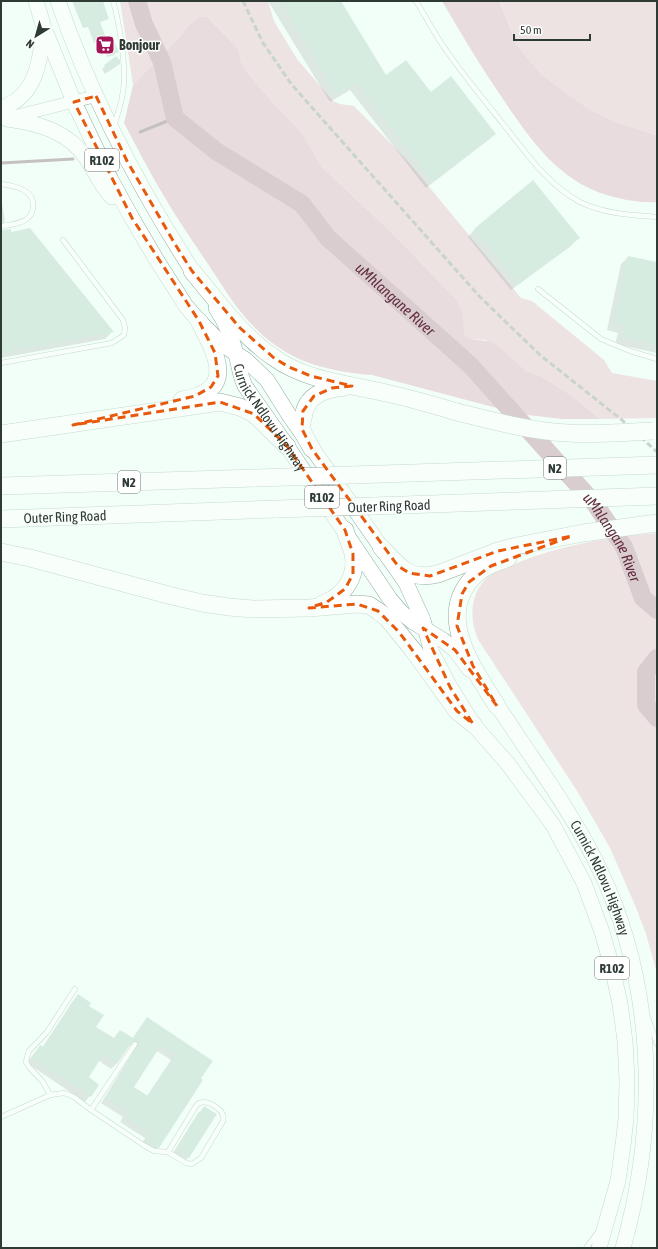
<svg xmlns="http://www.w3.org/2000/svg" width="658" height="1249" viewBox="0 0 658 1249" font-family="'Asap Condensed',sans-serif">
<rect width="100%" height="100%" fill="#f2fff8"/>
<g fill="#e8c0cb">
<path d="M120,1H268L274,21L297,59L333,101L340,104L354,106L406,159L521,298L532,301L604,360L612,373L657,381V418L600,419L572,396L541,376L526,371L486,340L472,339L465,336L463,329V318L455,298L390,231L322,167L302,133L275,105L250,76L241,62L237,50L231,41L207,17L188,26L181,35L133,85Z"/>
<path d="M499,1H657V135L616,122L589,109L541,74L517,45Z"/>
<path d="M657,533V973L646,934L635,905L610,848L579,794L479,641C470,623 469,597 484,581C492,572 504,568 514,564C560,545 608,537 657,533Z"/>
</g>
<g fill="#ddb2be">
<path d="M442,1H499L517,45L541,74L589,109L616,122L657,135V202C644,203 630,201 618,198C563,186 534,145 505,102C482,69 462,35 442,1Z"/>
<path d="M200,17H207L231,41L238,50L241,62L250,76L275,105L302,133L322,167L390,231L455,298C459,305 463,311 463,320C464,326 463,330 465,336L472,339L493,342L526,371L541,376L572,396L600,419H562L519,414L372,375C337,372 304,366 275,345C245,324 227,293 208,264C193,242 178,220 165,198C150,173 137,148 124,123L133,85L181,35L188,26Z"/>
</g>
<g fill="#0003" fill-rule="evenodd">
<path d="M72,1H102L108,18L99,23L105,38L103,39L94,43L88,27L83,28Z"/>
<path d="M268,1H339L386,77L430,93L494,134L487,141L426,188L350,90L330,102Z"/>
<path d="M105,40L118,51L114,55L107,57L102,43Z"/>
<path d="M105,66L115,67L105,74L102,69Z"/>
<path d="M1,198L5,221L1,226Z"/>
<path d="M475,229L578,238L571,246L511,290L468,237Z"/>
<path d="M1,231L11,233L112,332L105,339L1,358Z"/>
<path d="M628,257L657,263V353L615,344L618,333L607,330L621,264Z"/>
<path d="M78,995L88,1006L94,1028L113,1039L120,1031L132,1039L148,1018L199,1079L158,1147L153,1152L141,1144L145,1138L120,1122L123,1117L101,1103L133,1052L132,1046L129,1045L116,1064L111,1069L98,1060L87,1078L98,1085L85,1102L27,1063L35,1052L40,1047L42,1048L73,1001ZM157,1051L171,1060L147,1096L133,1087Z"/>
<path d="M204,1108L216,1114L188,1158L183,1163L171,1156L198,1113Z"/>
</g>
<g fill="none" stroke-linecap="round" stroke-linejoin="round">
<g stroke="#90777e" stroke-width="3">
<path d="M140,132L175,118"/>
<path d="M1,163L73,159"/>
</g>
<g stroke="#ba919d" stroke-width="18">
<path id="s1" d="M137,1L144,24L162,62L175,118L216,151L302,204L328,238L470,365L595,504L624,547L643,598L657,610"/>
<path d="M657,658L646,672V705L657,718"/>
</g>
</g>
<g fill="#b6d6c5" fill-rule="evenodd">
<path d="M74,1H103L109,19L100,22L106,38L95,42L89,26L84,28Z"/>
<path d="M280,1H341L386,75L406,60L431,92L451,76L496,134L433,182L357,83L337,95Z"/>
<path d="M112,36L119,52L111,55L105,39Z"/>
<path d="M116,56L120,60V64L109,71L104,65Z"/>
<path d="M533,180L580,238L519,284L474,229Z"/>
<path d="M30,228L114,332L1,353V230L11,229V232Z"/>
<path d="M628,256L657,262V345L622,337L625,326L613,323Z"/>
<path d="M78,994L91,1003L89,1006L104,1015L96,1027L114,1038L120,1030L133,1038L147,1017L213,1061L201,1078L203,1080L159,1148L145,1139L149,1133L125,1116L128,1112L106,1097L138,1046L137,1041L135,1040L132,1042L117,1064L103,1055L89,1077L99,1085L91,1097L32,1058L40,1045L43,1047ZM161,1045L175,1055L148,1096L134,1087Z"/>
<path d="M204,1106L217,1114L189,1158L176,1150Z"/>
</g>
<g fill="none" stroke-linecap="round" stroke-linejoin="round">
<g stroke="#8dac9c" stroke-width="5.5">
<g id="service">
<path d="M113,1C119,21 124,54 124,75C125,92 119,110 114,126"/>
<path d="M416,1C426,17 435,35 446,50C464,76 484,100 504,125C526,153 548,185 580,202C605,214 630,215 657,217"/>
<path d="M1,184C14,186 35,189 33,207C33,211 31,215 28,218C21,224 10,225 1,226"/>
<path d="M538,289L601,339L630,351L657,359"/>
<path d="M1,363L112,343L124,335L125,328L123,320L63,240"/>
<path d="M648,1018L657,1044"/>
<path d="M50,1095L43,1082L29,1067L26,1062L27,1057L29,1051L47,1032L75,989"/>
<path d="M91,1110L135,1044"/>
<path d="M1,1117L50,1095L64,1093L74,1097L91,1110L145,1146L154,1151L168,1152L186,1163L192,1164L201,1158L223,1121C226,1110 209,1100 199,1103L196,1106L168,1152"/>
<path d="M586,1248L598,1232"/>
</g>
</g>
<g stroke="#8dac9c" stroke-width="13">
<path id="tertiary" d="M8,118L96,96"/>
</g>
<g stroke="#8dac9c" stroke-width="16">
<g id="primary">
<path d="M36,1L44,28L74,102L111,180L132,218L156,259L186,306L199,321L223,345L246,360L267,380L289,415L406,583L423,620L432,653L450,687L473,724L508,764L553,825L584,883L602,932L612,967L620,1004L625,1041L627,1081L626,1119L623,1145L618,1181L599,1248"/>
<path d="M58,1C92,100 142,194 199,281"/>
<path d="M1,108C36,97 40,61 44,30"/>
<path d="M7,119C38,123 68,131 87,159C95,171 101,186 112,197"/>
<path id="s2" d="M216,308C225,322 232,337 236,354C239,365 240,376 245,386L287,446L390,599L401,612L413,622L443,640L455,650L469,669"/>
<path id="s3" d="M491,697C506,717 519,739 534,760C558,795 581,830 599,868C656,986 658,1124 623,1248"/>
</g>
</g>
<g stroke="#8dac9c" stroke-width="18">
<g id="motorway">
<path d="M192,271C217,301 241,335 273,357C306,381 348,384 386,393C410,398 433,405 457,412"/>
<path d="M182,400C238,391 216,354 199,321"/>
<path d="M1,434L220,402L240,407L254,414L287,446"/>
<path d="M312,449C309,443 303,435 302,429C301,426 302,422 303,419C305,395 324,389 345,387"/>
<path d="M352,475L657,465"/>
<path d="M1,486L256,478"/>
<path d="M374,506L657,496"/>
<path id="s4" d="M1,519L277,509"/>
<path d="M381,547C399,567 410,581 438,574L498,551L517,546L583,533L657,523"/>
<path d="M1,552L30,558L172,596L202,603L229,607L253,609L309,608L357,604L369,605L378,611L387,618L413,650L457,711L473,724"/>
<path d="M322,604C344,597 358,576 353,553C351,546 347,538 345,530"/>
<path d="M497,706C472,666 431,611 480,571C488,565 499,562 508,558"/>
</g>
</g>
<use href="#service" stroke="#fff" stroke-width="4.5"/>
<use href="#tertiary" stroke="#fff" stroke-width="12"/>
<use href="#primary" stroke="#fff" stroke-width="15"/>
<use href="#motorway" stroke="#fff" stroke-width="17"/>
<path stroke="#94a19a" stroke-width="3" stroke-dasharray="6 3" stroke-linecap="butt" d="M243,1L263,43L292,85L480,297L540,355L622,420L657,452"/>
<g stroke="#8dac9c" stroke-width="18" stroke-linecap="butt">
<g id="motorway-bridge">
<path d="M457,412C493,421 530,431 568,433C596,435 625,432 653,431"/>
<path d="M256,478L352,475"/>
<path d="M277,509L374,506"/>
</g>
</g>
<use href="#motorway-bridge" stroke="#fff" stroke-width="17"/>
</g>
<path d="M0 0H658V1249H0ZM96,96L127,161L175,244L192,271L240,328L274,358L289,367L311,376L352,386L332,388L314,396L303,411L302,429L312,449L398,566L409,573L430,576L498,551L572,536L491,566L469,582L462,594L457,626L473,666L497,706L455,650L423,628L450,687L473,724L457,711L399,632L378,611L357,604L309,608L327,602L345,589L353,574V554L345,530L287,446L254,414L220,402L73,425L195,396L211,387L218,376L215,353L199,321L132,218L74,102Z" fill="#f2fff8" fill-opacity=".55" fill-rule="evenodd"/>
<path fill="none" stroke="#e8590c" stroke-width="3" stroke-dasharray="8 5" stroke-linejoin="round" d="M96,96L127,161L175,244L192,271L240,328L274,358L289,367L311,376L352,386L332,388L314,396L303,411L302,429L312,449L398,566L409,573L430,576L498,551L572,536L491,566L469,582L462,594L457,626L473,666L497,706L455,650L423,628L450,687L473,724L457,711L399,632L378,611L357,604L309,608L327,602L345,589L353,574V554L345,530L287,446L254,414L220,402L73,425L195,396L211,387L218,376L215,353L199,321L132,218L74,102Z"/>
<defs>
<g id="supermarket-square" transform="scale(1)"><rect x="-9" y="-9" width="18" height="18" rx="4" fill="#a41558" stroke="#fff"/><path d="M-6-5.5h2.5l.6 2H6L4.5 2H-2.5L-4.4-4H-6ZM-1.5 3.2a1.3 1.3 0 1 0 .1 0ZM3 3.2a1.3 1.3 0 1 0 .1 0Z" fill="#fff"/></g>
</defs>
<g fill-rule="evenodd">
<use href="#supermarket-square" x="105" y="45"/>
</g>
<g text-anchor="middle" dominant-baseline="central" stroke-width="3" stroke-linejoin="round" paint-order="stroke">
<g fill="#fff" stroke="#6d7671" stroke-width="1">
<rect x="85" y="149" width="34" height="22" rx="3"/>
<rect x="544" y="457" width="22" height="22" rx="3"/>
<rect x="118" y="471" width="22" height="22" rx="3"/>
<rect x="305" y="486" width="34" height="22" rx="3"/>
<rect x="595" y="957" width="34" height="22" rx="3"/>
</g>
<g font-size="13" font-weight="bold" fill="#2e3b34">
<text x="102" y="160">R102</text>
<text x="555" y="468">N2</text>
<text x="129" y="482">N2</text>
<text x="322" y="497">R102</text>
<text x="612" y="968">R102</text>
</g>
<g font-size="14" font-weight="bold" fill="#2e3b34" stroke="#fff" text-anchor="start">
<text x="119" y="45">Bonjour</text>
</g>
<g font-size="14" fill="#2e3b34" stroke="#fff">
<text stroke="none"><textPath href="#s2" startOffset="123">Curnick Ndlovu Highway</textPath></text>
<text transform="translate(389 506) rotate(-2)">Outer Ring Road</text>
<text stroke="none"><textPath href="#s4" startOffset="64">Outer Ring Road</textPath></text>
<text stroke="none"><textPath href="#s3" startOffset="212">Curnick Ndlovu Highway</textPath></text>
</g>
<g font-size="15" font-style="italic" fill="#632c40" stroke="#fff">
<text stroke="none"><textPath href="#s1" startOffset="411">uMhlangane River</textPath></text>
<text stroke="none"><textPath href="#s1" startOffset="735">uMhlangane River</textPath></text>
</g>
</g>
<rect width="658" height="1249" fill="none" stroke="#2e3b34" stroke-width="4"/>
<g transform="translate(36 36) rotate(217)" stroke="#ffffff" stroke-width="3" paint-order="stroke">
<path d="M0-3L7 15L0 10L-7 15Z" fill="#2e3b34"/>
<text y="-6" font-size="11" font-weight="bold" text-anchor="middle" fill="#2e3b34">N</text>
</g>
<path d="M514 34v6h76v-6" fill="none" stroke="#2e3b34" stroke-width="2"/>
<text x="520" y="34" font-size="12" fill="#2e3b34" stroke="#ffffff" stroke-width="3" paint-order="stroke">50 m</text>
</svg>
